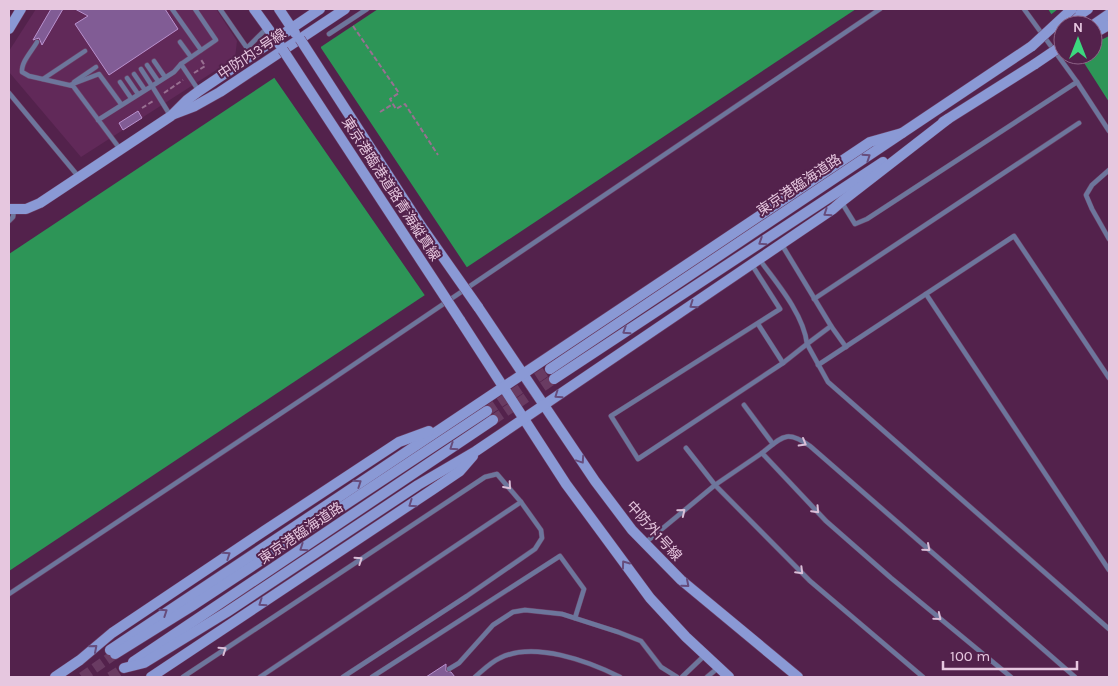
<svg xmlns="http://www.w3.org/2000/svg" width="1118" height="686" viewBox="0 0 1118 686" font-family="Karla,'Noto Sans JP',sans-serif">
<rect width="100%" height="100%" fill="#53224c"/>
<path fill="#612959" d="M36,9H216L237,41L235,58L81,157L9,72V51Z"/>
<g fill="#2d9557">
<path d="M378,9H856L9,571V254Z"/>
<path d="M1048,9H1109V102L1079,55H1093V25H1063V32Z"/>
</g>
<g fill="#53224c">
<path d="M1058,9H1109V36L1093,44V25H1063L1062,34L1049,16Z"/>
<path d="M321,44V48L468,269L426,297L273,76Z"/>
</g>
<g fill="#815c95" stroke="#b992ce">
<path d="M51,9H63L42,45L39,38L33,40Z"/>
<path d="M75,9H165L178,29L109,75L75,24L88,16Z"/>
<path d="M138,111L142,118L123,130L119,123Z"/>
<path d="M446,664V671L451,672L455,677H426Z"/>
</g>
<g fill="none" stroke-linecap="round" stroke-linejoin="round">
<g stroke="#693b62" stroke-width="10" stroke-dasharray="10 5" stroke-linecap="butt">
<path d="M487,411L550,369"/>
<path d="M493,420L554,379"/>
<path d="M82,677L115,654"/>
<path d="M110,677L124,668"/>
</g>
<g stroke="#6d4066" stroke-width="5.5">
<g id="lane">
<path d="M172,9L201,50"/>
<path d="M195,9L216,40L181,64L199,91"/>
<path d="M220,9L247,48L267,28"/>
<path d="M1024,9L1077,82L1109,131"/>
<path d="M329,34L367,9"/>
<path d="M37,42C32,51 21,62 22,72L29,76L73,86L120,149"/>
<path d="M180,42L191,57"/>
<path d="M154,61L165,77"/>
<path d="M147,65L158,81"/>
<path d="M134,74L145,90"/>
<path d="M127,78L138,94"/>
<path d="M43,79L85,51"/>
<path d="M74,82L96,67"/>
<path d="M120,82L131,98"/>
<path d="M70,85L99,74L121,104"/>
<path d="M9,93L78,176"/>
<path d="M170,115L152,86L174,72L181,64"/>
<path d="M98,120L152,86L141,69"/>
<path d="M1109,170L1092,185L1086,195L1092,209L1109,239"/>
<path d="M842,203L855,224L867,219L1077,82"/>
<path d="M9,221L13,217L14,210"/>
<path d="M782,245L831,326L846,347"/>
<path d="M752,265L780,309L611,416L638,459L783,363L807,344C804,315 777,283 759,259"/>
<path d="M926,294L1109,570"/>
<path d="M814,299L1079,123"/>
<path d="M758,324L783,363"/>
<path d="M831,326L807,344L828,382L1109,629"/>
<path d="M818,365L1014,236L1109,378"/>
<path d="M744,405L773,444"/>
<path d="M686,448L715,485L762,453L826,521L891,578L1011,677"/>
<path d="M762,453C782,437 786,429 810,446L1075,677"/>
<path d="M645,543L715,485L810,581L923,677"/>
<path d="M9,594L325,384L880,9"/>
<path d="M449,669L459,663L493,625L513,612L525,610L562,614L618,632L641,641L661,667L677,677"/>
<path d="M183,677L485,477L497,474L521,502L541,530L542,538L535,549L467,596L343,677"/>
<path d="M260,677L521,502"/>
<path d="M372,677L560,556L584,589L575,618"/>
<path d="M475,677C482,671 491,662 500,658C534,641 588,661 620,677"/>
<path d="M682,677L704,656"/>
<path d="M707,677L718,668"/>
</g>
</g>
<g stroke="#6d4066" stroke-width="11">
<g id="secondary">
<path d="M254,9L280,45"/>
<path d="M279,9L295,33"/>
<path d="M1064,25L1088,9"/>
<path d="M1093,25L1109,14"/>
<path d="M9,29L21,9"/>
<path d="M1093,34L1109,25"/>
<path d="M174,114L195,106L220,92L345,9"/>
<path d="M943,122L1035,64"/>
<path d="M9,209H26L40,203L171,116L187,100L199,91L320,9"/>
<path d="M478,307L595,481L632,530L681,580L798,677"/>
<path d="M460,320L566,484L650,598L686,637L729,677"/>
<path d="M550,369L1032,46"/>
<path d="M554,379L883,162"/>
<path d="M110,650L870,142L902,133"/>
<path d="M115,654L192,606L487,411"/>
<path d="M133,662L493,420"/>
<path d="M124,668L144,663L227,612L418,485L476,451L833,209L841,202L948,119"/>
<path d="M55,677L80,660L112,633L264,531L399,442L429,431"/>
<path d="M151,677L432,490L460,471L473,456"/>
</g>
</g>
<g stroke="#997092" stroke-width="2" stroke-dasharray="5 2.5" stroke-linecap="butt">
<path d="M353,26L399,93L390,99L396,109L405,104L438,155"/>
<path d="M194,73L205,66L200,58"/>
<path d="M164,93L183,80"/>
<path d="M142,108L153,101"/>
<path d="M380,112L393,104"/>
</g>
<use href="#lane" stroke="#6d769c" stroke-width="4.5"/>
<use href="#secondary" stroke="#8a99d5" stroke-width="10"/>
<g stroke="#6d4066" stroke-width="11" stroke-linecap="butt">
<g id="secondary-bridge">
<path d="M300,39L421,226L478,307"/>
<path d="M1032,46L1072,9"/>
<path d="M283,50L460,320"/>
<path d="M1035,64L1063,45"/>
</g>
</g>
<use href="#secondary-bridge" stroke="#8a99d5" stroke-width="10"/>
</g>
<defs><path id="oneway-chevron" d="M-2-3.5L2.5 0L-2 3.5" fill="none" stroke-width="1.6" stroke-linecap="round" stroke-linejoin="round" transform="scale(1.25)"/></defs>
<g stroke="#664c7c">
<use href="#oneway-chevron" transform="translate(867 157) rotate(-34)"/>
<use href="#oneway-chevron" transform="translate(827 213) rotate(146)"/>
<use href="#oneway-chevron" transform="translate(762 242) rotate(147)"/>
<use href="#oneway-chevron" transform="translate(693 305) rotate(145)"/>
<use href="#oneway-chevron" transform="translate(626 331) rotate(147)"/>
<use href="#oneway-chevron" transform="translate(558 395) rotate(145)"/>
<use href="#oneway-chevron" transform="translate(453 447) rotate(146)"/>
<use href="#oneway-chevron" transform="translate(581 460) rotate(56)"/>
<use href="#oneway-chevron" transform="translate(358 483) rotate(-34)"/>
<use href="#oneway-chevron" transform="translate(412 504) rotate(146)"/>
<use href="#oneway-chevron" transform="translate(303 548) rotate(146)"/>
<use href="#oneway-chevron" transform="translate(227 555) rotate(-34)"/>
<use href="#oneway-chevron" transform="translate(625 564) rotate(-126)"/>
<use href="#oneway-chevron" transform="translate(686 584) rotate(41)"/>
<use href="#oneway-chevron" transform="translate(262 603) rotate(146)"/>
<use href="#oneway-chevron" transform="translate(164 612) rotate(-34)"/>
<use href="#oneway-chevron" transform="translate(94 648) rotate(-41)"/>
</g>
<g stroke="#dabfd8">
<use href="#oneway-chevron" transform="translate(803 443) rotate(30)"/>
<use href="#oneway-chevron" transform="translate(508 486) rotate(49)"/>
<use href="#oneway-chevron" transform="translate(816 510) rotate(47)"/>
<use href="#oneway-chevron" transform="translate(682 512) rotate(-39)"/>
<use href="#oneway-chevron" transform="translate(927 548) rotate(41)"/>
<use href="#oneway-chevron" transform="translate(359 560) rotate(-34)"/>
<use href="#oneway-chevron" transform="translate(800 571) rotate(45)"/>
<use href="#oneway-chevron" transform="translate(938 617) rotate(39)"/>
<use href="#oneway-chevron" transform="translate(223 650) rotate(-34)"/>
</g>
<g text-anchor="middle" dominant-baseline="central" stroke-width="4" stroke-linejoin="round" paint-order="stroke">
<g font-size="14" fill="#e6c7df" stroke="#53224c">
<text transform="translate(252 54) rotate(-34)">中防内3号線</text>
<text transform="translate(799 185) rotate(-34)">東京港臨海道路</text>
<text transform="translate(391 189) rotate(57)">東京港臨港道路青海縦貫線</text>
<text transform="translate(654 531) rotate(48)">中防外1号線</text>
<text transform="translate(301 533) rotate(-34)">東京港臨海道路</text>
</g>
</g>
<rect width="1118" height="686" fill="none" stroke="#e6c7df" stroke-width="20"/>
<g transform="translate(1078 40)"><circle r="24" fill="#53224c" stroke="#8e6487"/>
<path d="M0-4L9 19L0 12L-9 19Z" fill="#3cd77e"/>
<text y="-8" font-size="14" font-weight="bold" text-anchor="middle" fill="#e6c7df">N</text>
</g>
<path d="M943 661v8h134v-8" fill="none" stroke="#e6c7df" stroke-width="2.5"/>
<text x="950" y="661" font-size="15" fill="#e6c7df" stroke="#53224c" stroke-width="4" paint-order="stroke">100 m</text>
</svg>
